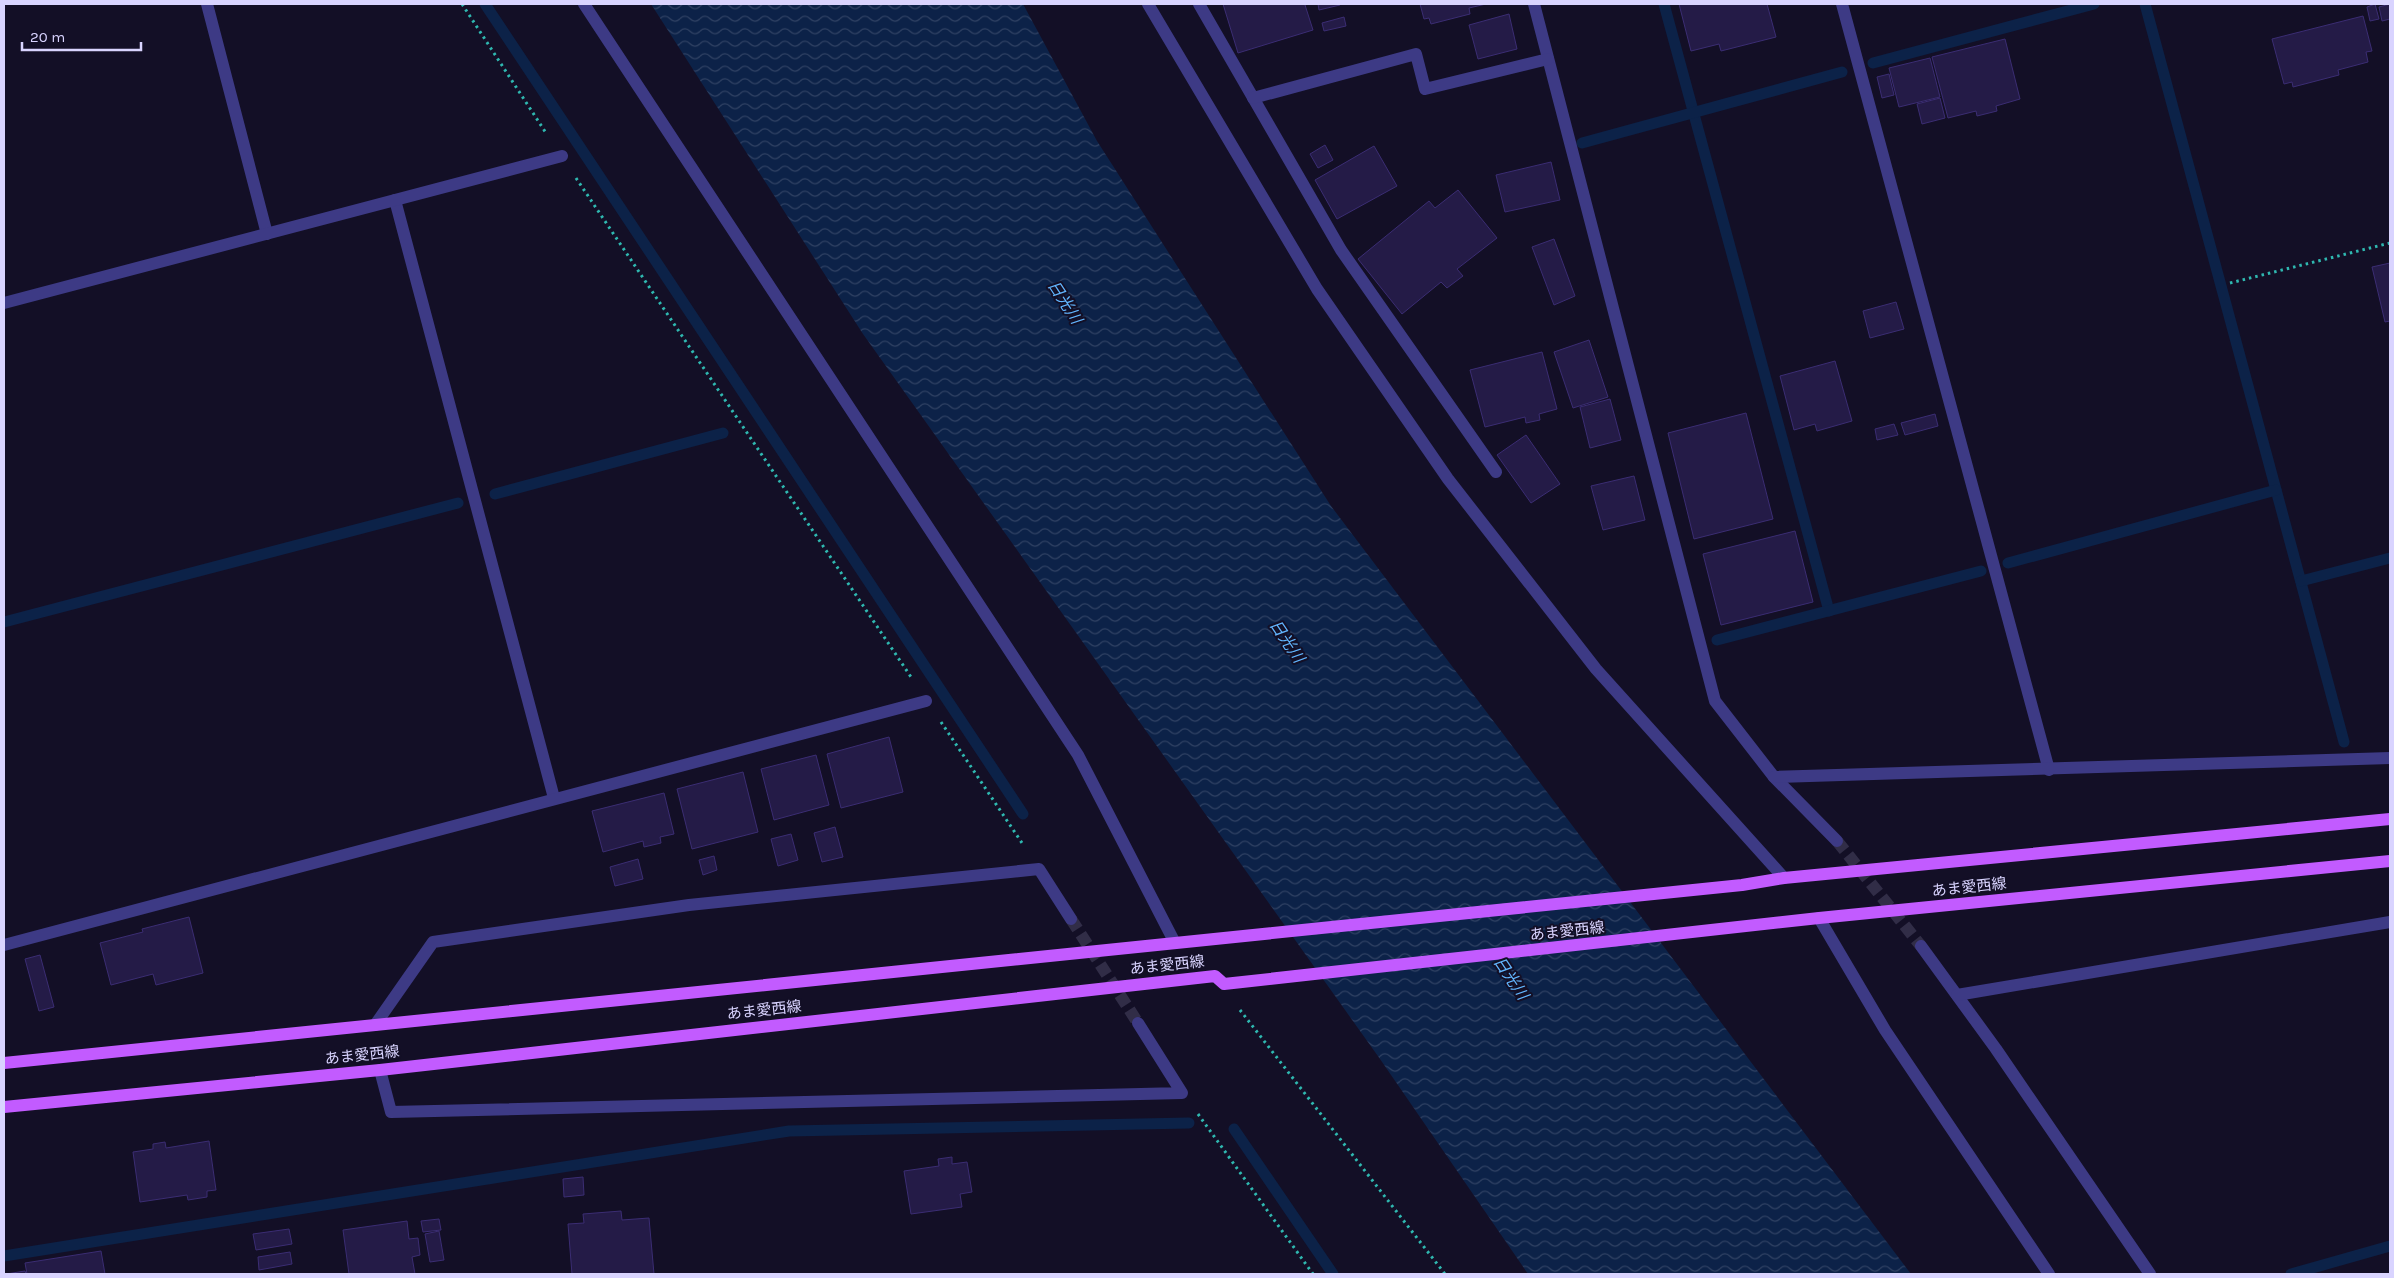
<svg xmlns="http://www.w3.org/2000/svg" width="2394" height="1278" viewBox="0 0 2394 1278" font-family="Karla,'Noto Sans JP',sans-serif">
<defs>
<pattern id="water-waves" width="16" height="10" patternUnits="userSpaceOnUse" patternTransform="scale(1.25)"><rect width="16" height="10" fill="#0c2248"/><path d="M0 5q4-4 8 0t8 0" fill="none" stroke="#2f4163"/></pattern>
</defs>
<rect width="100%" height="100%" fill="#130f26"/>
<path fill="url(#water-waves)" d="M651,4H1023L1097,141L1331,506L1911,1274H1528L1380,1059L863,334Z"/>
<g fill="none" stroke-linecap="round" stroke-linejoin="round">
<g stroke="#0c2248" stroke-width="11">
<path d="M485,4L1023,814"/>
<path d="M1664,4L1829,611"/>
<path d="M2145,4L2344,742"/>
<path d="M1873,63L2094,4"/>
<path d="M1582,143L1842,72"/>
<path d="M495,494L723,433"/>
<path d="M2008,563L2276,490"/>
<path d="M2301,581L2390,558"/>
<path d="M4,622L458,503"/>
<path d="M1717,640L1981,571"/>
<path d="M1234,1129L1333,1274"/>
<path d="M4,1256L789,1131L1189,1123"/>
<path d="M2291,1274L2390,1246"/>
</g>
</g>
<g fill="#241b47" stroke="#3b2d73">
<path d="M1223,4H1308L1305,5L1313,30L1238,53Z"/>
<path d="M1318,4H1340V5L1319,10Z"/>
<path d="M1420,4H1486L1469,8L1470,14L1431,24L1429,18L1424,19Z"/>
<path d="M1679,4H1767L1776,37L1721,51L1719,44L1691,51Z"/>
<path d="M2375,4L2379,19L2370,21L2367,7Z"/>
<path d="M2390,4V19L2382,21L2379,7Z"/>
<path d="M1509,14L1517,49L1478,59L1469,25Z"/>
<path d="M2363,16L2372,51L2366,52L2368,62L2338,70L2339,75L2293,87L2292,82L2284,84L2272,39Z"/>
<path d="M1344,17L1346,26L1324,31L1322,23Z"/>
<path d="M2005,39L2020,99L1996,106L1997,111L1977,116L1976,111L1948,118L1932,57Z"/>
<path d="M1930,58L1940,97L1899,107L1889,68Z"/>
<path d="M1889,74L1894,95L1882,98L1877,77Z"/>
<path d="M1940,98L1945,118L1922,124L1917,104Z"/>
<path d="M1325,145L1333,160L1318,168L1310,154Z"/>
<path d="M1374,146L1397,186L1337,219L1315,180Z"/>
<path d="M1551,162L1560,200L1505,212L1496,175Z"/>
<path d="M1458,190L1497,238L1457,269L1463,276L1447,288L1441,282L1402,314L1358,259L1429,201L1435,208Z"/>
<path d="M1554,239L1575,296L1554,305L1532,247Z"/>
<path d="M2390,263V321L2385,322L2372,267Z"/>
<path d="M1896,302L1904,329L1870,338L1863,311Z"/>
<path d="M1589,340L1608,397L1573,408L1554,352Z"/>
<path d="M1542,352L1557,409L1539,414L1540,420L1526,423L1525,417L1485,427L1470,370Z"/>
<path d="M1835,361L1852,421L1817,431L1815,424L1794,430L1780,376Z"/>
<path d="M1610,399L1621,440L1590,448L1580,407Z"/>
<path d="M1746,413L1773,519L1694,539L1668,433Z"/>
<path d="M1935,414L1938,426L1905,435L1901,423Z"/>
<path d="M1894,424L1898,435L1877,440L1875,429Z"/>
<path d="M1526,435L1560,484L1531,503L1497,455Z"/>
<path d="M1634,476L1645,520L1603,530L1591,486Z"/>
<path d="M1795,531L1813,602L1721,625L1703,554Z"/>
<path d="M889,737L903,792L841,808L827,754Z"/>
<path d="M816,755L829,805L774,820L761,769Z"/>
<path d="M743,772L758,832L692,849L677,789Z"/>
<path d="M664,793L674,834L660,837L661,843L644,847L643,841L603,852L592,811Z"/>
<path d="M835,827L843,857L822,862L814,833Z"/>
<path d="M791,834L798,860L778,866L771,839Z"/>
<path d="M714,856L717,870L703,875L699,860Z"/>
<path d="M638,859L643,879L615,886L610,867Z"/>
<path d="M189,917L203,973L156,985L153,974L111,985L100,943L143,932L142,929Z"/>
<path d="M40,955L54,1007L39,1011L25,959Z"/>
<path d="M209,1141L216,1190L207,1191V1197L188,1200L187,1195L140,1202L133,1152L153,1149V1144L165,1142L166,1148Z"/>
<path d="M952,1157V1164L967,1162L972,1192L960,1194L962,1207L911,1214L904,1171L939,1166L938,1159Z"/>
<path d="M583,1177L584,1195L564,1197L563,1179Z"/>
<path d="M621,1211L622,1220L649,1218L654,1274H572L568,1224L584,1223L583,1214Z"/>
<path d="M439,1219L441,1230L423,1232L421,1221Z"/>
<path d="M407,1221L409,1239L418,1238L420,1255L412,1257L415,1274H349L343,1230Z"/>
<path d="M289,1229L292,1244L256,1250L253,1234Z"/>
<path d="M439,1231L444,1260L430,1262L425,1234Z"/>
<path d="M101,1251L105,1274H27L25,1263Z"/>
<path d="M290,1252L292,1264L259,1270L258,1257Z"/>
<path d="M25,1271L26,1274H6Z"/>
</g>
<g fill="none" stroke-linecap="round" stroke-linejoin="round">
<g stroke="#312d47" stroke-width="12" stroke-dasharray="12 6" stroke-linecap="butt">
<path d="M1837,841L1921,946"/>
<path d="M1071,919L1138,1023"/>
</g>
<g stroke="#2fb8b0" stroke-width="3" stroke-dasharray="2.5 4" stroke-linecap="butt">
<path d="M462,4L546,133"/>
<path d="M576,178L911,677"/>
<path d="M2230,283L2390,243"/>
<path d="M941,722L1022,843"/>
<path d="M1240,1010L1445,1274"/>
<path d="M1198,1114L1313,1274"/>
</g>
<g stroke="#3d3a85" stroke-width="12">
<path d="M207,4L267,234"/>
<path d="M584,4L1078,755L1175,943"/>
<path d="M1148,4L1317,289L1448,479L1596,669L1784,878"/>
<path d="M1199,4L1341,250L1496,472"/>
<path d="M1534,4L1715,701L1774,777L1837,841"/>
<path d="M1842,4L2049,770"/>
<path d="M1253,98L1416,54L1425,89L1548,59"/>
<path d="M395,200L554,798"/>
<path d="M4,303L562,156"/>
<path d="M1774,777L2390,758"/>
<path d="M1819,918L1885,1030L2049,1274"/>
<path d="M4,945L926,701"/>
<path d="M1921,946L1996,1049L2150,1274"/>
<path d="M1957,995L2390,922"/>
<path d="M375,1025L433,942L689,905L1039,869L1071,919"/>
<path d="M380,1070L391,1112L1182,1093L1138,1023"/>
</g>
<g stroke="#c25bff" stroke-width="12">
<path d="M4,1063L1742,885L1784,878L2390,819"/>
<path d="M4,1107L380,1070L1215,976L1224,984L1819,918L2390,861"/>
</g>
</g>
<g text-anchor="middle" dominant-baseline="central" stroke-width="4" stroke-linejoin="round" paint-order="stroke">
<g font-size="15" fill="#d9d4ff" stroke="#130f26">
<text transform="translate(1969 887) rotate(-6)">あま愛西線</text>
<text transform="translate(1567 931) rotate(-6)">あま愛西線</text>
<text transform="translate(1167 965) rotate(-6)">あま愛西線</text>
<text transform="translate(764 1010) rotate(-6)">あま愛西線</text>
<text transform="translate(362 1055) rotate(-6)">あま愛西線</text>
</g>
<g font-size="16" font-style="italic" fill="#62b6ff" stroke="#130f26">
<text transform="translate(1065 302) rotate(57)">日光川</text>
<text transform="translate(1287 641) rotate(56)">日光川</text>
<text transform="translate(1511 978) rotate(56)">日光川</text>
</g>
</g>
<rect width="2394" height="1278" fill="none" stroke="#d9d4ff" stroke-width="10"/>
<path d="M22 42v8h119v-8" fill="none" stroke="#d9d4ff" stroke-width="2.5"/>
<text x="30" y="42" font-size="15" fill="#d9d4ff" stroke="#130f26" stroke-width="4" paint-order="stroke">20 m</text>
</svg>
